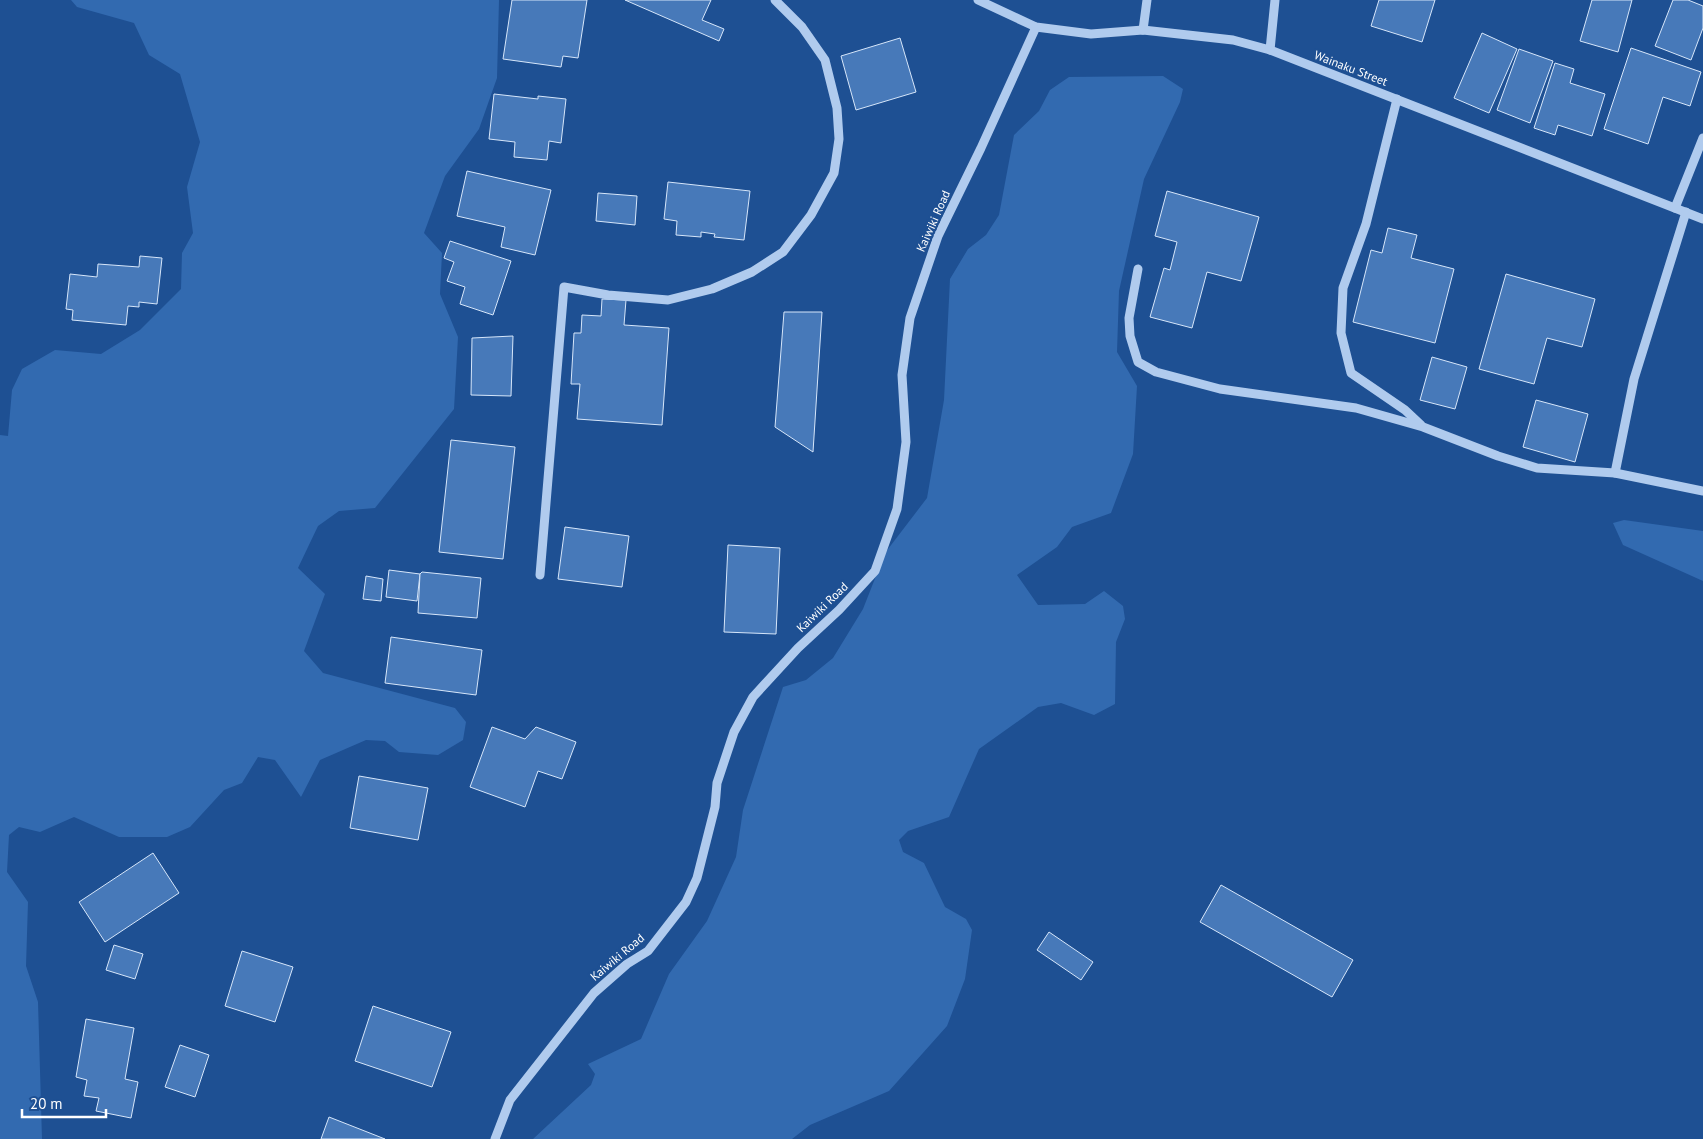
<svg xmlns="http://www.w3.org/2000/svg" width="1703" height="1139" viewBox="0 0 1703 1139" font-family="'PT Sans',sans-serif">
<rect width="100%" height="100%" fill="#1e5093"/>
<g fill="#326ab0">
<path d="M71,0H499L497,78L479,129L445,176L424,233L442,253L440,294L458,337L454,409L375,508L339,511L318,526L298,568L325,594L304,651L323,673L455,708L466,722L463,740L438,755L399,752L385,741L366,740L320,760L301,797L275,760L258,757L242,783L224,790L190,827L167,837H119L74,817L40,832L19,827L9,835L7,872L28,902L26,966L38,1002L42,1139H0V435L8,436L12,390L22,369L55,350L101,354L140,330L181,289L182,253L193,233L187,187L200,142L180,74L149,55L134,23L77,7Z"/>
<path d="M1163,76L1183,89L1180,102L1144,179L1119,291L1117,352L1137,386L1133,454L1111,513L1072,527L1057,547L1017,575L1038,605L1085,604L1104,591L1123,606L1125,619L1116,642L1115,704L1094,715L1061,703L1038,707L979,749L949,817L908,831L899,840L903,852L924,863L945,907L966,919L972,930L965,979L947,1026L889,1091L810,1125L792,1139H533L591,1085L595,1074L588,1064L641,1039L669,974L707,921L736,857L743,810L783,687L806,680L833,658L863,609L885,553L927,498L944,400L950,279L968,249L986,235L999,215L1014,135L1039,111L1050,90L1069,77Z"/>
<path d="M1624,520L1703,531V581L1623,545L1613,523Z"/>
</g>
<g fill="#4779b9" stroke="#d6e6fa">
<path d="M512,0H587L578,58L563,56L561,67L503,59Z"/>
<path d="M625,0H711L702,20L724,29L719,41Z"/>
<path d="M1379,0H1435L1422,42L1371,26Z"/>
<path d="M1592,0H1632L1618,52L1580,41Z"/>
<path d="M1673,0H1688L1703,6V28L1691,60L1655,46Z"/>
<path d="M1482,33L1517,49L1489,113L1454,98Z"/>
<path d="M900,38L916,92L856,110L841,56Z"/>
<path d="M1631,48L1701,72L1690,106L1663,97L1648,144L1604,129Z"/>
<path d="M1519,49L1553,61L1530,123L1497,110Z"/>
<path d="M1555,63L1574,69L1570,83L1605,94L1592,136L1558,125L1555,135L1534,128Z"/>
<path d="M494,94L538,99V96L566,99L561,143L549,141L547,160L514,157L515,142L489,139Z"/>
<path d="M467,171L551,190L535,255L501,247L505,227L457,216Z"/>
<path d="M668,182L750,191L744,240L714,237L715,234L701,232V237L676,235L677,221L664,219Z"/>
<path d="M1167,191L1259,217L1241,281L1207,272L1192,328L1150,317L1164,268L1170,270L1177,242L1155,236Z"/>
<path d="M598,193L637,196L635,225L596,221Z"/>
<path d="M1388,228L1417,235L1411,258L1454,269L1435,343L1353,322L1371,250L1382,253Z"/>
<path d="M450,241L511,261L493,315L460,304L465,287L447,281L454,262L444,258Z"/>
<path d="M140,256L162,258L157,304L139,302V307L128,306L126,325L72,320L73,310L66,309L70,274L97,277L98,264L139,267Z"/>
<path d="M1506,274L1595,299L1582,347L1547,338L1534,384L1479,369Z"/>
<path d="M602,299L626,300L624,325L669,328L662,425L577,419L580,384H571L574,333H581L582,315L601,316Z"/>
<path d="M784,312H822L813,452L775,427Z"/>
<path d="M513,336L511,396L471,395L472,338Z"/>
<path d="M1432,357L1467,367L1455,409L1420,400Z"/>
<path d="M1536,400L1588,414L1575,462L1523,447Z"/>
<path d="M451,440L515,447L503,559L439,552Z"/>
<path d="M565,527L629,536L622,587L558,579Z"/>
<path d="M728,545L780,548L776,634L724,632Z"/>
<path d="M389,570L420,574L417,601L386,597Z"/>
<path d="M422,572L481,578L477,618L418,613L420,574Z"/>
<path d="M366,576L383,579L381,601L363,599Z"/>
<path d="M391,637L482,650L476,695L385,683Z"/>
<path d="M492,727L525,739L536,727L576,742L562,779L538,771L525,807L470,787Z"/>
<path d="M359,776L428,788L418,840L350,828Z"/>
<path d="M153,853L179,893L105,942L79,902Z"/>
<path d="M1221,885L1353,960L1332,997L1200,922Z"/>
<path d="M1049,932L1093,962L1081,980L1037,950Z"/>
<path d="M114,945L143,954L135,979L106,970Z"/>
<path d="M242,951L293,967L275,1022L225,1006Z"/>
<path d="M373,1006L451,1032L432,1087L355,1061Z"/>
<path d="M86,1019L134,1028L125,1079L138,1082L131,1118L96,1111L99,1098L84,1096L87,1080L76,1077Z"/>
<path d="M180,1045L209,1055L195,1097L165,1087Z"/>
<path d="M329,1117L385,1139H321Z"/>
</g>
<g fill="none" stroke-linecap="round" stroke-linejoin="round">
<g stroke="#b0cbee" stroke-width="9">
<path d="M978,0L1036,27L1091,34L1143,30L1233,40L1270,50L1703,219"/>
<path d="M1143,30L1147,0"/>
<path d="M1270,50L1275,0"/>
<path d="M1397,99L1366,224L1343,288L1341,333L1351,373L1405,410L1421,425"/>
<path d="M1675,208L1703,138"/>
<path d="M1138,269L1129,318L1130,336L1138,362L1156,372L1220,389L1356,408L1423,427L1498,456L1537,468L1615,473L1703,491"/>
<path d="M1615,473L1634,379L1686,212"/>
<path d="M540,575L564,287L608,295L668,300L712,289L752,272L783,252L811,215L834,173L839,139L837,108L825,60L802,27L775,0"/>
<path d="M495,1139L510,1100L594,993L627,964L648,951L686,902L697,878L715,807L717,783L734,732L753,697L798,648L839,610L875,571L897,509L906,442L902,375L910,318L938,236L981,148L1036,27"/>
</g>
</g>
<g text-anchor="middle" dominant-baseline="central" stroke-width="4.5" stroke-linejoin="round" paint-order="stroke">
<g font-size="12" fill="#fff" stroke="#1e5093">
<text transform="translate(1351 68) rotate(21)">Wainaku Street</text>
<text transform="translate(933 221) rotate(-66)">Kaiwiki Road</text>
<text transform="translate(822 607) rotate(-44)">Kaiwiki Road</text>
<text transform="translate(617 957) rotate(-40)">Kaiwiki Road</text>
</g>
</g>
<path d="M22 1109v8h84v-8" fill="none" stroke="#ffffff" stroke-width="2.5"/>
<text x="30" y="1109" font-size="15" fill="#ffffff" stroke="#1e5093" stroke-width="4" paint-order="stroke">20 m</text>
</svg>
